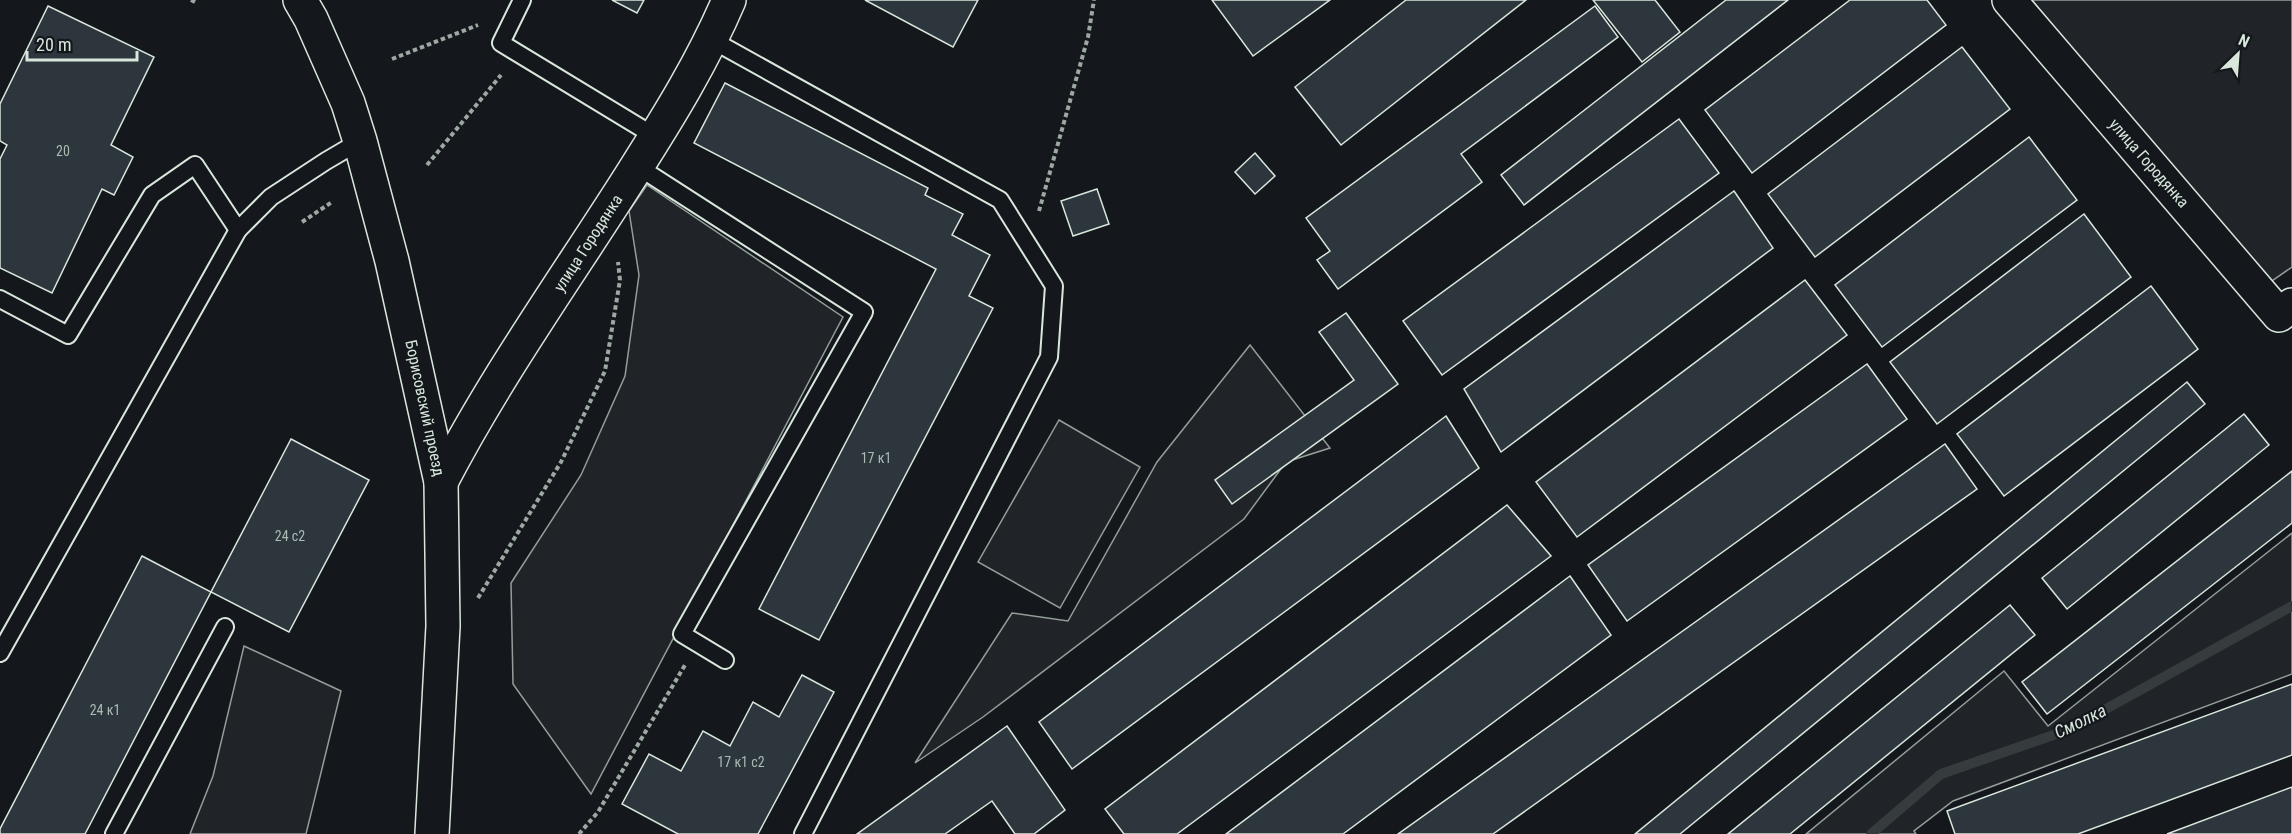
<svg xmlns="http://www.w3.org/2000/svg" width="2292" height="834" viewBox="0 0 2292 834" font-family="'Roboto Condensed',sans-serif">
<rect width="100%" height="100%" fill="#14181c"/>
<g fill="#202428" stroke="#939e99" stroke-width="1.5">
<path d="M2032,0H2292V267L2266,285Z"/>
<path d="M647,185L843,317L591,794L513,684L511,583L581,475L625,376L639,275L629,211Z"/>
<path d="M1250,345L1330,448L1286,462L1244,519L983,717L915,763L1012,613L1068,621L1157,462Z"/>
<path d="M1059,420L1140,467L1060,608L978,562Z"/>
<path d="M2292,533V674L1953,801L1914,831L1916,834H1806L2004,671L2048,726Z"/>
<path d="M244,646L341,691L306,834H190L213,776Z"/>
</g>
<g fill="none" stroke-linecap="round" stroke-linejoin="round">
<path stroke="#363b3e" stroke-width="10" d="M1871,834L1941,774L2068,730L2292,606"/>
</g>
<g fill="#2c363c" stroke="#d8e6dc" stroke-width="1.5">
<path d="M612,0H644L637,13Z"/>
<path d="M865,0H978L953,47Z"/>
<path d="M1212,0H1330L1253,56Z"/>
<path d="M1406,0H1526L1341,145L1295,87Z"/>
<path d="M1593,0H1655L1680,32L1642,62Z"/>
<path d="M1726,0H1788L1524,205L1501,175Z"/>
<path d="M1850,0H1927L1946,25L1752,173L1705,110Z"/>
<path d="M48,6L154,57L111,145L133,157L114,195L102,189L52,293L0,268V159L7,145L0,141V104Z"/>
<path d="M1595,6L1618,37L1461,154L1482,182L1338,289L1317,260L1330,251L1306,218Z"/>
<path d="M1962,47L2010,109L1815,257L1768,194Z"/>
<path d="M725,83L928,188L925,195L963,214L952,235L990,255L969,296L993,308L819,640L759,609L936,269L694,143Z"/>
<path d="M1679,119L1719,173L1442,375L1403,321Z"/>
<path d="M2029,137L2077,200L1882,347L1835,285Z"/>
<path d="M1255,153L1275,176L1255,194L1235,172Z"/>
<path d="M1097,189L1109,224L1073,236L1061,201Z"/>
<path d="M1734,191L1773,248L1501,452L1464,389Z"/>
<path d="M2084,214L2131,277L1937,424L1890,362Z"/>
<path d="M1805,280L1847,335L1577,537L1536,482Z"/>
<path d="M2151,286L2198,349L2004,496L1957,434Z"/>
<path d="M1346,313L1398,384L1232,504L1215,480L1354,380L1319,332Z"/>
<path d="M1867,364L1907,419L1627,621L1588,565Z"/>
<path d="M2187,382L2205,404L1680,834H1635Z"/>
<path d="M2244,414L2269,445L2067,609L2042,578Z"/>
<path d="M1446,416L1479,468L1072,769L1039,722Z"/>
<path d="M291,439L369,480L289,632L211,592Z"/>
<path d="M1945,444L1977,489L1493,834H1398Z"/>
<path d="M2292,471V523L2047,714L2022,682Z"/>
<path d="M1507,505L1551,556L1177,834H1124L1105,809Z"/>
<path d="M142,556L211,592L85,834H0V829Z"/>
<path d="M1570,576L1611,635L1343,834H1226Z"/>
<path d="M2010,605L2035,635L1790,834H1728Z"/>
<path d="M802,675L834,692L758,834H678L622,804L649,754L681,771L703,731L730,746L753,702L779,717Z"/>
<path d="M2292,684V755L2078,834H1955L1947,811Z"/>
<path d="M1007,726L1065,810L1034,834H1015L992,801L945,834H857Z"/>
<path d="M2292,787V834H2167Z"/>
</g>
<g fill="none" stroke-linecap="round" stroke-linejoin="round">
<g stroke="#d8e6dc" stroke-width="20">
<g id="lane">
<path d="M522,0L501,43L656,137"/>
<path d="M712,40L1000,200L1054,286L1049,357L803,834"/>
<path d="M637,166L864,312L682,634L725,660"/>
<path d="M0,299L68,335L152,195L195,165L238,230L271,197L326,161L360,141"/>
<path d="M0,653L238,230"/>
<path d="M114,834L225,627"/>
</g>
</g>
<g stroke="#d8e6dc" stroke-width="36">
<g id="street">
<path d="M2009,0L2279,315L2292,305"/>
<path d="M441,482C497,374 569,274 634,171C669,116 703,61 729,0"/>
</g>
</g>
<g stroke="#d8e6dc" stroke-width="36">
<path id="secondary" d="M300,0L311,19L348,103L360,141L392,261L441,482L443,626L432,834"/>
</g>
<g stroke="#9da8a2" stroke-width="4" stroke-dasharray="4.5 3" stroke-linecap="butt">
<path d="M191,0L195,2"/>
<path d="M392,59L478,25"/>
<path d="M427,165L501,75"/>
<path d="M1039,211L1088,37L1094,0"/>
<path d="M302,222L332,202"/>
<path d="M478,598L561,462L605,371L620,280L618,262"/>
<path d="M579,834L598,812L685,665"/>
</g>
<use href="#lane" stroke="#14181c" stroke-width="16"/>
<use href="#street" stroke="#14181c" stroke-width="33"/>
<use href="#secondary" stroke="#14181c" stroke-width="33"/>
</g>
<g text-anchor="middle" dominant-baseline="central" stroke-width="4.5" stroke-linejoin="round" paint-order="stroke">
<g font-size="14" fill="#adbab4">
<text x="63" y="151">20</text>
<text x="876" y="458">17 к1</text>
<text x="290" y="536">24 с2</text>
<text x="105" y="710">24 к1</text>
<text x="741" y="762">17 к1 с2</text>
</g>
<g font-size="16" fill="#d8e6dc" stroke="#14181c">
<text transform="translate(2149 163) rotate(49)">улица Городянка</text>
<text transform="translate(588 243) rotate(-57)">улица Городянка</text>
<text transform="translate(425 408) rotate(78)">Борисовский проезд</text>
</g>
<g font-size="18" font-style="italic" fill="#d8e6dc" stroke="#14181c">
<text transform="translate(2080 721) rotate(-26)">Смолка</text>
</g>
</g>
<g transform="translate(2238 54) rotate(25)" stroke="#14181c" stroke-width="4.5" paint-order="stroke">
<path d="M0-4.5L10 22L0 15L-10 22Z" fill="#d8e6dc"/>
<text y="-9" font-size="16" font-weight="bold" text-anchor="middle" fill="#d8e6dc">N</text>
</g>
<path d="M27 51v9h110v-9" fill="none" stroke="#d8e6dc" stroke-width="3"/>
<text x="36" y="51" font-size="18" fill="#d8e6dc" stroke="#14181c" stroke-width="4.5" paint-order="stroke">20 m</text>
</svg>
